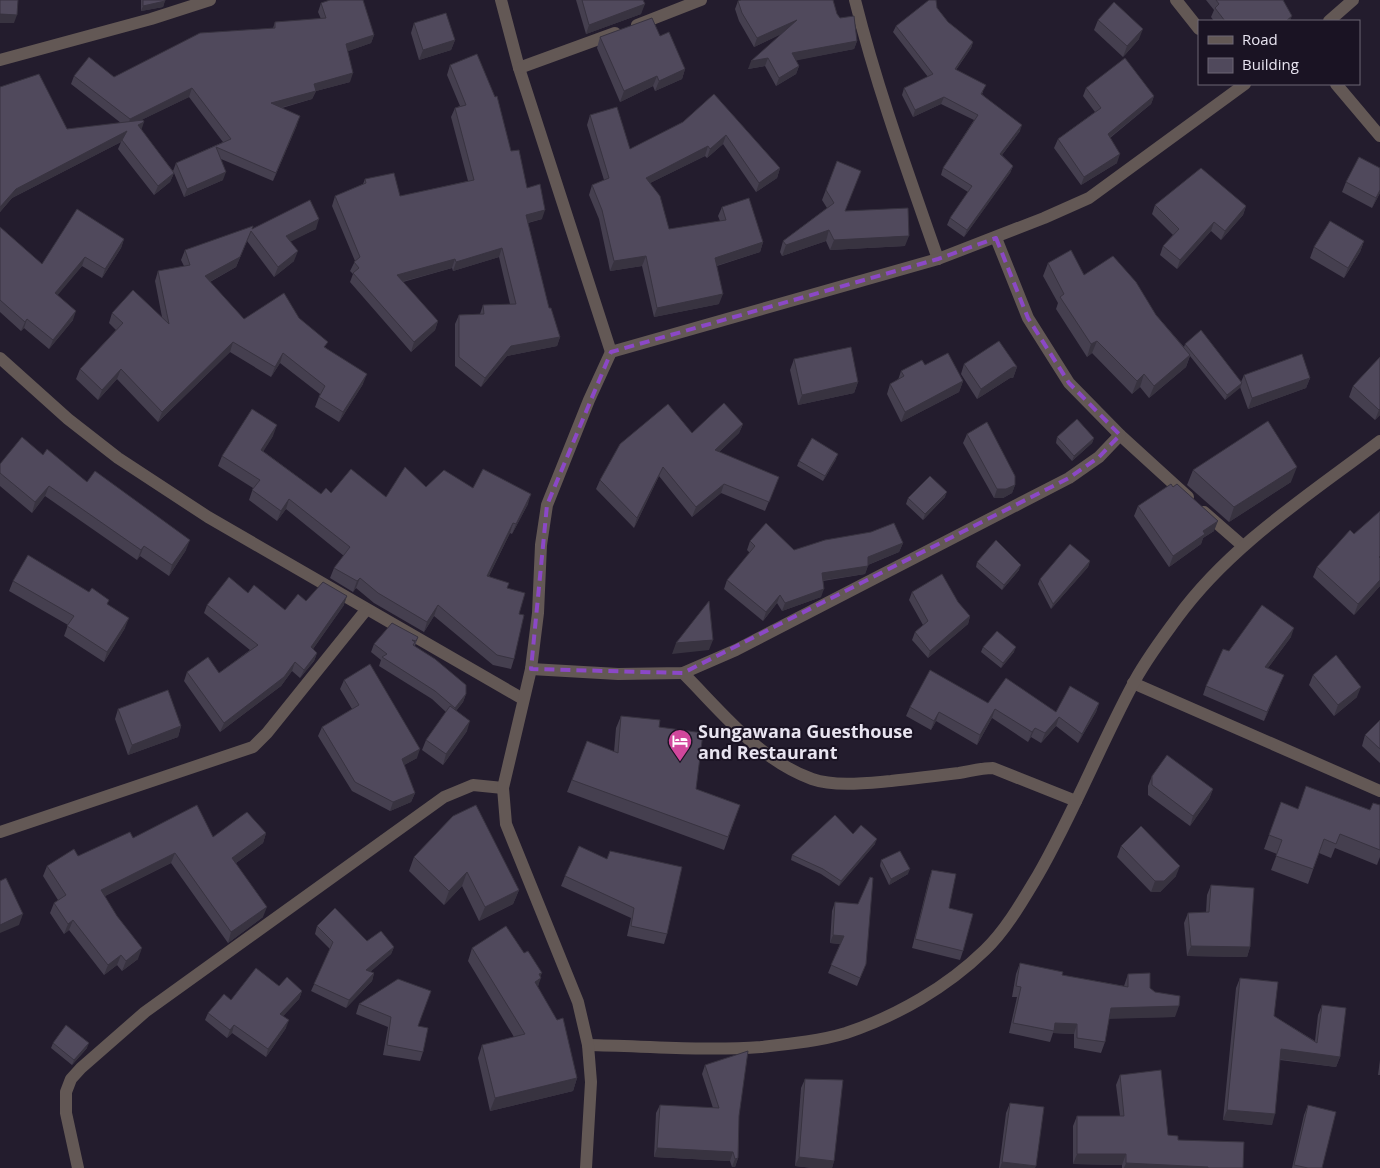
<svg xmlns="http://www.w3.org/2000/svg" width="1380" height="1168" viewBox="0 0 1380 1168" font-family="'Open Sans',sans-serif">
<rect width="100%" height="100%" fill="#231c2d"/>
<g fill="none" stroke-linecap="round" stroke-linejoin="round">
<g stroke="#635855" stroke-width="12">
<path d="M501,0L519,68L611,352"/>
<path d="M855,0C877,88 908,173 938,259"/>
<path d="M1176,0L1199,29"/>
<path d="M1329,21L1353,0"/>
<path d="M637,25L701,0"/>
<path d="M0,60L151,19L210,0"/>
<path d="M519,68L615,33"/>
<path d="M1336,84L1380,136"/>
<path d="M996,238L1028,318L1069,383L1120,435L1188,497"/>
<path d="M0,358L68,419L118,458L208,517L523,699"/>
<path d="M1204,512L1243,546"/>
<path d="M531,669L618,674L683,673L736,650L1069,478L1099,457L1120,435"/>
<path d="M683,673C721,711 759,760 812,779C835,787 867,783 891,781C914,778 937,776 959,773C971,771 981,768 993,768L1076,801"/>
<path d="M1133,683L1380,791"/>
<path d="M0,832L253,747L267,733L366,610"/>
<path d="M588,1045C645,1046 704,1051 761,1047C789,1044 820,1041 846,1033C897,1016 947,987 985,950C1006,930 1023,900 1038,875C1073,814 1099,748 1132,686C1144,662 1161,640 1177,618C1230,545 1309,495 1380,441"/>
<path d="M78,1168L66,1113V1092L71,1079L81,1068L145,1012L444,797L473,785L503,788"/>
<path d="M586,1168L591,1082L588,1045L578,1002L506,824L503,788L531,669L538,613L541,545L547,505L589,400L611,352L938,259L1044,218L1089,198L1245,84"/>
</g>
</g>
<g fill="#453f4f" fill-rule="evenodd">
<path d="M141,0H165L163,7L141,11Z"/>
<path d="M576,0H643L641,14L586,34Z"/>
<path d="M1206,0H1283L1290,21H1214L1211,17L1214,10Z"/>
<path d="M738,1L837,14L857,41L854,49L796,60L799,66L796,74L776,86L765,66L748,69L781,34L754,47L739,21L735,9Z"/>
<path d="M321,3L374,35L371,43L348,51L350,82L316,91L312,99L282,108L297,125L273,181L221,159L223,180L184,197L174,173L170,182L154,195L118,149L121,142L12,198L0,212V87L67,129L121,123L71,84L74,76L114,77L273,28L275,22L321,19L318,12ZM189,97L223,142L176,163L173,171L141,130V120Z"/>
<path d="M937,8L948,22L973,42L971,48L956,70L983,92L982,94L1020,131L1002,155L1013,166L1010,173L964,237L947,225L950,218L968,192L941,175L943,168L974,120L941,104L913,117L902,95L904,88L928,77L893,32L896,26Z"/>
<path d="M1098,20L1139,39L1123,57L1094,30Z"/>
<path d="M414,23L455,40L451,50L419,60L411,33Z"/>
<path d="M660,36L685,69L682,79L655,91L653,86L620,102L597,48L600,37Z"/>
<path d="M450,65L511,151L527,188L542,219L528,223L549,308L560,337L557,346L507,356L481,387L455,366V324L459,315L480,314L483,305L510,304L499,257L453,271L452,268L403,282L438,321L435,330L411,352L350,282L353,274L350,271L355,261L332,206L335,196L363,184L365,179L400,196L468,181L451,117L455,108L460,106L447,75Z"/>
<path d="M1086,88L1154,96L1151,104L1110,138L1117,163L1081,185L1054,148L1058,139L1095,112L1083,96Z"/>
<path d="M714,94L780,168L777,178L756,192L723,144L707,158L705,156L650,183L669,229L720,221L718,216L722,207L763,242L760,252L717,266L719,304L654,317L642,266L610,271L599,219L589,195L592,185L604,180L587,125L590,115L630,149L683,122Z"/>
<path d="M837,161L846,211L905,246L830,250L826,241L782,256L780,252L783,241L827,208L822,200Z"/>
<path d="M1346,182L1380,193L1372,208L1342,192Z"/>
<path d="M1155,205L1246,206L1243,215L1221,240L1211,231L1177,269L1160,255L1163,246L1173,235L1152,214Z"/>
<path d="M0,227L42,264L124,239L121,248L102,278L82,266L57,295L73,320L49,349L24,328L21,331L0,312Z"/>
<path d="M252,229H316L290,241L294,261L274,277L247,241L236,267L210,282L244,319L299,318L326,348L363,384L339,422L315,407L320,394L280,363L271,377L230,352L158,422L117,379L98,400L76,379L80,369L116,330L109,323L112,313L162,317L155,281L158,271L184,266L181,260L185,250Z"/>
<path d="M1364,241L1360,252L1344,278L1310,258L1314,247Z"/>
<path d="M1048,263L1084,275L1156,315L1184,347L1185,344L1241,382L1244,375L1310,378L1306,388L1248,409L1240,387L1225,400L1190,356L1186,367L1149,398L1140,387L1132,394L1092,353L1087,357L1056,309L1058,303L1043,276Z"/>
<path d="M1380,357V415L1375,420L1349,397L1353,386Z"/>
<path d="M794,359L858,382L854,393L798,405L790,370Z"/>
<path d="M964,364L1017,367L1013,378H1010L977,399L961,374Z"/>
<path d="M925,365L963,381L959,392L901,422L887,394L890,384L898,380L901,371Z"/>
<path d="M743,424L739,433L719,452L779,477L765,511L721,493L692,517L659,476L634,528L596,489L600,480L692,433Z"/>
<path d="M967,434L1015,485L1012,493L1003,498H994L963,443Z"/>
<path d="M273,436L263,451L321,494L331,493L386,497L426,487L473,488L528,504L512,534L510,533L489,576L507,588L519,614L514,659L511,669L493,665L434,616L424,632L374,603L356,588L353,592L330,578L334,568L344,556L286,509L277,521L249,500L253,488L218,466L222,456Z"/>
<path d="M1057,437L1094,438L1092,443L1072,461L1056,443Z"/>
<path d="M43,455L87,482L186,550L169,576L140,556L137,560L45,496L32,513L0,486V464Z"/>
<path d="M836,459L823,481L797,466L799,461Z"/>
<path d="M1193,470L1291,482L1229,522L1187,485Z"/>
<path d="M1173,487L1214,531L1203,538L1201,544L1169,567L1134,516L1138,506Z"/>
<path d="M945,497L923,520L906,504L908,498Z"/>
<path d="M1354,534L1380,586L1354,615L1313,577L1317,567Z"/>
<path d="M750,541L794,550L903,543L899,552L868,565L865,574L823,581L821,597L782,611L777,603L763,621L724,589L727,580L750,553L747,550Z"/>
<path d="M1090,561L1088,567L1051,609L1038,584L1040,579Z"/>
<path d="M977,562L1019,570L1002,590L976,567Z"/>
<path d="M13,581L125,628L104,662L64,636L68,625L9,591Z"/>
<path d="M912,592L970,616L968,624L928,658L912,640L915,632L923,625L909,600Z"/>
<path d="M248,593L285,610L306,601L344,605L313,649L317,653L314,661L300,678L292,671L281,686L220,732L184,681L187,672L219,673L250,650L204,613L207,605Z"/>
<path d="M418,637L415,646L466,694L463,702L456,711L467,731L443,765L422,750L426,740L446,712L432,699L379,666L381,660L371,652L374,644Z"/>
<path d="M1291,637L1268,668L1284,675L1264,721L1203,695L1206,686L1229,651Z"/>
<path d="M983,647L1014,652L1001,668L981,652Z"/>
<path d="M1313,675L1357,697L1334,716L1309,685Z"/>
<path d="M344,680L417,758L404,765L415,793L411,802L390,811L352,791L318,736L322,727L352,709L340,689Z"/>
<path d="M988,703L1056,712L1099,703L1096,712L1078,743L1056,726L1041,743L1031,737L1028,742L992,718L977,745L936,721L931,730L906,716L910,707Z"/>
<path d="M118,709L181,726L178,737L128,755L115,719Z"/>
<path d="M621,716L659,727L696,789L740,805L724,850L567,792L587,741L614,752L616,728Z"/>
<path d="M1380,720V763L1362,746L1365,735Z"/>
<path d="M1152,776L1213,789L1209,799L1190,826L1148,795V786Z"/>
<path d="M1281,802L1298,809L1370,810L1380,805V857L1377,865L1335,848L1331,858L1319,853L1308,884L1271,870L1277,854L1264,849Z"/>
<path d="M453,816L519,890L513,904L479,921L462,886L444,905L409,871L414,857Z"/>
<path d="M266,833L263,843L236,863L263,917L228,943L171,863L105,896L138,959L122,971L117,965L104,975L69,930L64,934L50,913L54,903L58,900L43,876L47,866L133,838L213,837Z"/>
<path d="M853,834L875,844L839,886L821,874L791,860L792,855Z"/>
<path d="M1121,846L1176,876L1160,892H1151L1117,857Z"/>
<path d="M607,859L667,934L664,944L627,936L631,918L561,886L565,876Z"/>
<path d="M881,860L908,874L889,885L880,866Z"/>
<path d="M932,870L949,908L963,951L960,960L912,948L929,879Z"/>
<path d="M1211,885L1250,947L1247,957L1187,956L1184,923L1188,913L1206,912L1207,895Z"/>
<path d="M835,902L866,964L857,986L828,973L840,944L830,943L832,911Z"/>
<path d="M317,926L367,941L394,947L391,954L370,972L374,973L372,981L346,1008L311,991L330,949L315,934Z"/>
<path d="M472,948L540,977L538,987L577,1078L573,1091L490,1111L478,1058L482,1045L514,1037L468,961Z"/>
<path d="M1020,963L1062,975L1124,986L1128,974L1150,988L1175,1017L1109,1018L1105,1042L1101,1053L1074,1048V1034L1053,1033L1050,1042L1009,1033L1017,997H1012L1016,974Z"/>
<path d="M1240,978L1274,1016L1315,1041L1318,1015L1322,1005L1340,1057L1336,1067L1280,1060L1272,1125L1223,1120L1236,988Z"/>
<path d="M279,986L302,991L299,999L283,1016L286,1028L266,1057L232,1033L227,1038L205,1020L208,1013L231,1000Z"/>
<path d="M359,1004L418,1026L423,1052L420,1061L383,1055L388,1027L356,1014Z"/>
<path d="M53,1043L87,1048L72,1065L51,1048Z"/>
<path d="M1380,1060V1075H1378Z"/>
<path d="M705,1065L739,1116L738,1158L735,1167H732L730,1161L654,1157L656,1113L660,1105L713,1108L702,1074Z"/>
<path d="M1120,1075L1168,1135L1243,1168H1122V1165L1073,1164V1126L1077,1116H1120L1116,1085Z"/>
<path d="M805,1079L834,1161L832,1168H813L795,1166L801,1088Z"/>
<path d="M1010,1103L1035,1168H999L1006,1113Z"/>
<path d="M1308,1105L1322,1168H1292L1304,1115Z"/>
</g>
<g fill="#383340">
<path d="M165,1L163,7L141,11L143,6Z"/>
<path d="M645,4L641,14L586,34L589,25Z"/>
<path d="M0,14L17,15L14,23H0Z"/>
<path d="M1292,16L1290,21H1286Z"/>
<path d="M797,20L794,28L754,47L757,38Z"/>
<path d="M1143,29L1139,39L1123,57L1127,46Z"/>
<path d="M374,35L371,43L343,53L346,44Z"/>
<path d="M455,40L451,50L419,60L423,50Z"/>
<path d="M857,41L854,49L789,62L792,53Z"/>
<path d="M973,42L971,48L952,75L955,69Z"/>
<path d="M768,58L765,66L748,69L751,61Z"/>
<path d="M799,66L796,74L776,86L779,78Z"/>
<path d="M685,69L682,79L655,91L659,81Z"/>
<path d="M353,73L350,82L316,91L312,99L268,111L271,103L314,84Z"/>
<path d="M657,76L653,86L620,102L624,91Z"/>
<path d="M192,88L189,97L127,127L130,119Z"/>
<path d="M1154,96L1151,104L1104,142L1108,134Z"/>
<path d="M944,97L941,104L913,117L915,110Z"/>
<path d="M300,116L297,125L273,181L276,173Z"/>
<path d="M144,122L141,131L138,125Z"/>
<path d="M1022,125L1020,131L998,160L1000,154Z"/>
<path d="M127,131L121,142L12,198L0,212V207L16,189Z"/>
<path d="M726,135L723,144L707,158L710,149Z"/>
<path d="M708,146L705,156L642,187L646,178Z"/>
<path d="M1120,154L1117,163L1081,185L1084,177Z"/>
<path d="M1013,166L1010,173L964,237L967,230Z"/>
<path d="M780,168L777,178L756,192L759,183Z"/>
<path d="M226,172L223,180L184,197L187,189Z"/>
<path d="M174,173L170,182L154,195L158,186Z"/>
<path d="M1380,190V193L1372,208L1376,198Z"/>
<path d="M1246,206L1243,215L1221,240L1225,231Z"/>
<path d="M545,210L542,219L522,224L526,215Z"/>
<path d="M319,219L316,229L282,246L286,236Z"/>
<path d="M1214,222L1211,231L1177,269L1180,260Z"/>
<path d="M829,230L826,241L782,256L786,245Z"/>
<path d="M251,231L236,267L202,286L205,276Z"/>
<path d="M909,236L905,246L830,250L834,240Z"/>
<path d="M124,239L121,248L102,278L105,269Z"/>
<path d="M1364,241L1360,252L1344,278L1348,268Z"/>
<path d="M763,242L760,252L712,267L715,258Z"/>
<path d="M502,248L499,257L453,271L456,262Z"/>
<path d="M298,251L294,261L274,277L278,267Z"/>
<path d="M646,256L642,266L610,271L614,261Z"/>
<path d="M85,257L82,266L52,302L55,293Z"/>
<path d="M455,259L452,268L393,284L397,275Z"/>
<path d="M723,294L719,304L654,317L657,308Z"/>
<path d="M76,311L73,320L49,349L53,340Z"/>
<path d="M27,319L24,328L21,331L25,322Z"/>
<path d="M438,321L435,330L411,352L414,342Z"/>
<path d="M560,337L557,346L507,356L481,387L485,378L511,346Z"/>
<path d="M1097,341L1092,353L1087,357L1091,344Z"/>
<path d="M233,342L230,352L158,422L162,412Z"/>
<path d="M283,353L280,363L271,377L275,367Z"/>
<path d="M1190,355L1186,367L1149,398L1154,386Z"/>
<path d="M1013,367H1017L1013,378H1010L977,399L981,389Z"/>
<path d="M121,369L117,379L98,400L102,390Z"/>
<path d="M367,374L363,384L339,422L343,412Z"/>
<path d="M1144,374L1140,387L1132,394L1137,381Z"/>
<path d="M1310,378L1306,388L1248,409L1252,398Z"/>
<path d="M963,381L959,392L901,422L905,412Z"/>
<path d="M858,382L854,393L798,405L802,395Z"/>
<path d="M1242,383L1240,388L1225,400L1227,395Z"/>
<path d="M1380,409V415L1375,420L1379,410Z"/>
<path d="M743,424L739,433L711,460L715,450Z"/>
<path d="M277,425L273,436L258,460L261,450Z"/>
<path d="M1094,438L1092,443L1072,461L1074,456Z"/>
<path d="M838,454L836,459L823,481L825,476Z"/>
<path d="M663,467L659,476L634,528L637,518Z"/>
<path d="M1297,467L1291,482L1229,522L1234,507Z"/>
<path d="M724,484L721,493L692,517L696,507Z"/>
<path d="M1015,485L1012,493L1003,498H994L997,489Z"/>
<path d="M49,486L45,496L32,513L35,502Z"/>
<path d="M947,492L945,497L923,520L925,514Z"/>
<path d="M531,494L528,504L512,534L516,524Z"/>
<path d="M289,499L286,509L277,521L281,511Z"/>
<path d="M1218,521L1214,531L1203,538L1201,544L1169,567L1173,556L1203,531Z"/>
<path d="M513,523L510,533L484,586L487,576Z"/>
<path d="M190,540L186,550L169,576L172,565Z"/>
<path d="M903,543L899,552L865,566L868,557Z"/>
<path d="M144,546L140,556L137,560L141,550Z"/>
<path d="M1090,561L1088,567L1051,609L1053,604Z"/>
<path d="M1021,565L1019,570L1002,590L1004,585Z"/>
<path d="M868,566L865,574L818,581L822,573Z"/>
<path d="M360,578L356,588L353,592L357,581Z"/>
<path d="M1380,580V586L1354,615L1358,604Z"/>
<path d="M824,589L821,597L782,611L785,603Z"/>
<path d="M780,595L777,603L763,621L766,612Z"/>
<path d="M347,596L344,605L308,656L311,647Z"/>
<path d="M438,605L434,616L424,632L427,622Z"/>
<path d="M970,616L968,624L928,658L930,651Z"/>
<path d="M129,618L125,628L104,662L107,652Z"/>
<path d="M1294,628L1291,637L1262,676L1265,667Z"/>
<path d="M713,640L709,650L672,654L676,643Z"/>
<path d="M1016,647L1014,652L1001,668L1003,663Z"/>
<path d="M317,653L314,661L300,678L304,670Z"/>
<path d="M295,662L292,671L281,686L220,732L224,723Z"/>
<path d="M1284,675L1280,684L1264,721L1267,712Z"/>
<path d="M1361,687L1357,697L1334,716L1338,705Z"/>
<path d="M466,694L463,702L452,716L455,708Z"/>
<path d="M1099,703L1096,712L1078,743L1082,734Z"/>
<path d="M995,709L992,718L977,745L980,735Z"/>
<path d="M939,712L936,721L931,730L934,721Z"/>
<path d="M1059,717L1056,726L1041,743L1045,733Z"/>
<path d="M470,721L467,731L443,765L446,754Z"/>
<path d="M181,726L178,737L128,755L132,745Z"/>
<path d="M1035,728L1031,737L1028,742L1032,732Z"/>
<path d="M420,749L417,758L399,768L402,759Z"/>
<path d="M1213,789L1209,799L1190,826L1193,816Z"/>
<path d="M415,793L411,802L390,811L393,802Z"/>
<path d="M266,833L263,843L229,868L232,858Z"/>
<path d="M877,839L875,844L839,886L841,881Z"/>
<path d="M175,853L171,863L97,900L101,890Z"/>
<path d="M1180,866L1176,876L1160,892H1151L1155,881Z"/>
<path d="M910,869L908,874L889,885L891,879Z"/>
<path d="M467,872L462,886L444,905L449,891Z"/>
<path d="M519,890L513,904L479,921L485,907Z"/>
<path d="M267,907L263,917L228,943L231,932Z"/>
<path d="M23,914L19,925L0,933V925Z"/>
<path d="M73,920L69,930L64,934L68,924Z"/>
<path d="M833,935L844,936L841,944L830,943Z"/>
<path d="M1191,946L1250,947L1247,957L1187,956Z"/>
<path d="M394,947L391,954L363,978L366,970Z"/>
<path d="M142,948L138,959L122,971L126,961Z"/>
<path d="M121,955L117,965L104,975L108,965Z"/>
<path d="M374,973L372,981L346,1008L349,1000Z"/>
<path d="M542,973L539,979L541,978L536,991L535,982L539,974Z"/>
<path d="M302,991L299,999L278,1022L280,1014Z"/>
<path d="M1179,1006L1175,1017L1108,1019L1111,1008Z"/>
<path d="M289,1020L286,1028L266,1057L268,1049Z"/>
<path d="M1055,1023L1077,1024L1074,1034L1053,1033Z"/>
<path d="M234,1025L232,1033L227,1038L230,1030Z"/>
<path d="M89,1043L87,1048L72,1065L74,1060Z"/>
<path d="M1281,1049L1340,1057L1336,1067L1278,1059Z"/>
<path d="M577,1078L573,1091L490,1111L495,1098Z"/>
<path d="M1227,1110L1275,1114L1272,1125L1223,1120Z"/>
<path d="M657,1148L733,1152L730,1161L654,1157Z"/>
<path d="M1077,1154H1126L1122,1165L1073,1164Z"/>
<path d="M799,1157L834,1161L832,1168H813L795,1166Z"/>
<path d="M738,1158L735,1167H732L735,1159Z"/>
<path d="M1002,1162L1036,1166L1035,1168H1000Z"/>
<path d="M1126,1163L1208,1167V1168H1124Z"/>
</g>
<g fill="#50495c" stroke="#383340">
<path d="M0,0H18L17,15L0,14Z"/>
<path d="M143,0H165V1L143,6Z"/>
<path d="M330,0H363L374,35L346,44L353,73L314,84L316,91L271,103L300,116L276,173L216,147L226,172L187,189L176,163L231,139L192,88L130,119L74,76L89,57L114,77L200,33L275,28V22L326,18L321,3Z"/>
<path d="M582,0H643L645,4L589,25Z"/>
<path d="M741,0H833L837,14L840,18L854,16L857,41L792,53L799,66L779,78L768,58L751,61L797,20L757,38L742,13L738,1Z"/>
<path d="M929,0H936L937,8L948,22L973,42L955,69L986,85L981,94L1022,125L1000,154L1013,166L967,230L950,218L972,186L943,168L978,115L944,97L915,110L904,88L933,74L896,26Z"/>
<path d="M1216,0H1283L1292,16L1286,21H1225L1215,8L1219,4Z"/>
<path d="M1114,2L1143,29L1127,46L1098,20Z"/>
<path d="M446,13L455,40L423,50L414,23Z"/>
<path d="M652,18L660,36L669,32L685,69L659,81L657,76L624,91L600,37Z"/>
<path d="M477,54L495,97L497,96L511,151L519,150L527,188L540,184L545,210L526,215L549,308H551L560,337L511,346L485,378L459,357V315L484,314L483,305L516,304L502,248L456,262L455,259L397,275L438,321L414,342L353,273L359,268L354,262L360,257L335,196L366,183L365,179L394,173L400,196L474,180L455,108L466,105L450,65Z"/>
<path d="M1125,58L1154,96L1108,134L1120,154L1084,177L1058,139L1101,108L1086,88Z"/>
<path d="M39,74L67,129L143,120L144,122L138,125L174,173L158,186L122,140L127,131L16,189L0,207V87Z"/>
<path d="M714,94L780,168L759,183L726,135L710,149L708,146L646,178L660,196L669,229L726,220L722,207L749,198L763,242L715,258L723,294L657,308L646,256L614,261L602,210L592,185L609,178L590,115L617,107L630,149L683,122Z"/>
<path d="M1359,157L1380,168V190L1376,198L1346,182Z"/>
<path d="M837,161L861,171L845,211L908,208L909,236L834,240L829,230L786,245L783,241L834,203L826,190Z"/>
<path d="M1201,168L1246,206L1225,231L1214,222L1180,260L1163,246L1179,229L1155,205Z"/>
<path d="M310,200L319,219L286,236L298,251L278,267L251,231L240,257L205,276L244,319L284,293L299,318L328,342L324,347L367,374L343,412L319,397L325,386L283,353L275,367L233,342L162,412L121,369L102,390L80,369L123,323L112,313L133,290L169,324L158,271L190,265L185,250L253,226L252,229Z"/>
<path d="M77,209L124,239L105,269L85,257L55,293L76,311L53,340L27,319L25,322L0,300V227L42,264Z"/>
<path d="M1330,221L1364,241L1348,268L1314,247Z"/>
<path d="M1071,250L1084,275L1113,256L1136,282L1156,315L1190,355L1154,386L1144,374L1137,381L1097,341L1091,344L1060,297L1064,294L1048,263Z"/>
<path d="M1201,330L1242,383L1227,395L1185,344Z"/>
<path d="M999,341L1017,367H1013L981,389L964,364Z"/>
<path d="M851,347L858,382L802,395L794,359Z"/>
<path d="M948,353L963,381L905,412L890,384L904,376L901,371L922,360L925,365Z"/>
<path d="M1302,354L1310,378L1252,398L1244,375Z"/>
<path d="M1380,357V409L1379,410L1353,386Z"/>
<path d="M724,403L743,424L715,450L779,477L769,502L724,484L696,507L663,467L637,518L600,480L620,444L668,404L692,433Z"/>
<path d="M252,409L277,425L261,450L321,494L326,488L331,493L351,469L386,497L405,467L426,487L444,470L473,488L483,469L531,494L516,524L513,523L487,576L509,583L507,588L525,593L519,614L524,615L514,659L497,655L438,605L427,622L378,593L360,578L357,581L334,568L350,547L289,499L281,511L252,490L260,480L222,456Z"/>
<path d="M1077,419L1094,438L1074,456L1057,437Z"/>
<path d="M1268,421L1297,467L1234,507L1193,470Z"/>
<path d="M987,422L1015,476V485L1006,489H997L967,434Z"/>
<path d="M22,437L43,455L47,449L87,482L95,471L190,540L172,565L144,546L141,550L49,486L35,502L0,473V464Z"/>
<path d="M812,438L838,454L825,476L799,461Z"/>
<path d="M930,476L947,492L925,514L908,498Z"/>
<path d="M1171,484L1173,487L1177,484L1218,521L1203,531L1205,534L1173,556L1138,506Z"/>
<path d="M1380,511V556L1379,557L1380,558V580L1358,604L1317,567L1350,530L1354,534Z"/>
<path d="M766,523L794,550L825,540L871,532L894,523L903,543L868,557V566L822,573L824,589L785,603L780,595L766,612L727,580L755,546L750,541Z"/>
<path d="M996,540L1021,565L1004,585L977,562Z"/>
<path d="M1070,544L1090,561L1053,604L1040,579Z"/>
<path d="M28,555L89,592L92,588L109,600L107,604L129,618L107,652L67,626L74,616L13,581Z"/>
<path d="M942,574L958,602L970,616L930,651L915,632L928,621L912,592Z"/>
<path d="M229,577L248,593L254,585L285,610L298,594L306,601L323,582L347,596L311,647L317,653L304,670L295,662L284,677L224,723L187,672L208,657L219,673L258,645L207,605Z"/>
<path d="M709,601L713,640L676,643Z"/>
<path d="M1262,605L1294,628L1265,667L1284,675L1267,712L1206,686L1223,649L1229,651Z"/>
<path d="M392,623L418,637L416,641L412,640L415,642L413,645L435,659L466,685V694L455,708L435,691L382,657L387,654L374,644Z"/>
<path d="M997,631L1016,647L1003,663L983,647Z"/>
<path d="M1336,655L1361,687L1338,705L1313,675Z"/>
<path d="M370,664L420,749L402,759L415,793L393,802L355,782L322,727L359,705L344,680Z"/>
<path d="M930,670L988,703L1006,678L1056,712L1070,686L1099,703L1082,734L1059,717L1045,733L1035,728L1032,732L995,709L980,735L939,712L934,721L910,707Z"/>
<path d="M168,690L181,726L132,745L118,709Z"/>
<path d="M450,706L470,721L446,754L426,740Z"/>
<path d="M621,716L660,720L659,727L703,733L696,789L740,805L728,837L572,780L587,741L618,753Z"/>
<path d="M1380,720V749L1365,735Z"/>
<path d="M1167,755L1213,789L1193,816L1152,785V776Z"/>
<path d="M1306,786L1370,810L1373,803L1380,805V850L1340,834L1336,844L1324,839L1313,869L1276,856L1282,840L1269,835L1281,802L1298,809Z"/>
<path d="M197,805L213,837L247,812L266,833L232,858L267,907L231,932L175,853L101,890L117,916L142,948L126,961L121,955L108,965L73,920L68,924L54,903L66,895L47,866L74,849L78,856L130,832L133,838Z"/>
<path d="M476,805L519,890L485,907L467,872L449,891L414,857L453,816Z"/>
<path d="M835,815L853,834L861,825L877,839L841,881L823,869L792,855Z"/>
<path d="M1141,826L1180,866L1164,881H1155L1121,846Z"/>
<path d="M579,846L607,859L610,851L682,867L667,934L631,926L634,908L565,876Z"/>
<path d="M900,851L910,869L891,879L881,860Z"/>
<path d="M932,870L956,874L949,908L973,914L963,951L915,939Z"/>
<path d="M870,877L873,878L866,964L860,978L831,965L844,936L833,935L835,902L858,904Z"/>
<path d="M6,878L23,914L0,925V881Z"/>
<path d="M1211,885L1254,888L1250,947L1191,946L1188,913L1209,912Z"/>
<path d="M335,908L367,941L381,931L394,947L366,970L374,973L349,1000L314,984L333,942L317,926Z"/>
<path d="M506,926L524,953L528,951L542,973L539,974L541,978L535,982L557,1020L563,1018L577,1078L495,1098L482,1045L525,1034L472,948Z"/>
<path d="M1020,963L1063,972L1062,975L1128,987V974L1150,973V988L1155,992L1180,996L1179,1006L1111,1008L1105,1042L1077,1038V1024L1055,1023L1054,1031L1013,1023L1021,987L1016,986Z"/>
<path d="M256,968L279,986L287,977L302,991L280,1014L289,1020L268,1049L234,1025L230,1030L208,1013L224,994L231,1000Z"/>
<path d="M1240,978L1278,982L1274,1016L1317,1043L1322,1005L1346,1008L1340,1057L1281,1049L1275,1114L1227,1110Z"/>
<path d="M398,979L431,991L418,1026L428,1028L423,1052L387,1045L391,1017L359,1004Z"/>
<path d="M66,1025L89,1043L74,1060L53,1043Z"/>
<path d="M748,1051L739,1116L738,1158L735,1159L733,1152L657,1148L660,1105L719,1108L705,1065Z"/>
<path d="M1161,1070L1168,1135L1178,1136V1140L1244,1142L1243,1168H1208V1167L1126,1163V1154H1077V1116H1124L1120,1075Z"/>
<path d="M805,1079L843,1080L834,1161L799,1157Z"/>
<path d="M1010,1103L1044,1107L1036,1166L1002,1162Z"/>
<path d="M1308,1105L1336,1112L1322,1168H1308L1294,1165Z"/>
</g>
<path fill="none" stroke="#8b48c6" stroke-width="4" stroke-dasharray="10 6" stroke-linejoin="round" d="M996,238L1028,318L1069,383L1120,435L1099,457L1069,478L683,673L531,669L547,505L611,352L938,259Z"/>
<defs>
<g id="hotel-pin" transform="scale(1.25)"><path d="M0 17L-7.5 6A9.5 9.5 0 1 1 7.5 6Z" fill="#d1479c" stroke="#1a1323"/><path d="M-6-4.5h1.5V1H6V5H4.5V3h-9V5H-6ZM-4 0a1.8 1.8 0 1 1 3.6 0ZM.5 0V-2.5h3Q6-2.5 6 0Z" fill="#fff"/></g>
</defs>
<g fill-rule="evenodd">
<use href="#hotel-pin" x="680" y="741"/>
</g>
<g text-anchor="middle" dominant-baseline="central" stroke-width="4" stroke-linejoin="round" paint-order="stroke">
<g font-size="18" font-weight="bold" fill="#e8e4f0" stroke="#1a1323" text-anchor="start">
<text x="698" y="731">Sungawana Guesthouse<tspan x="698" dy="21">and Restaurant</tspan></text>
</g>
</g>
<rect x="1198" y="20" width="162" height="65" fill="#1a1323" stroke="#6c6775"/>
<rect x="1208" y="36" width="25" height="8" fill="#635855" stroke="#6c6775"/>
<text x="1242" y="45" font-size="15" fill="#e8e4f0">Road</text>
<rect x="1208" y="58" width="25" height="15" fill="#50495c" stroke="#6c6775"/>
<text x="1242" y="70" font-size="15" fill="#e8e4f0">Building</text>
</svg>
